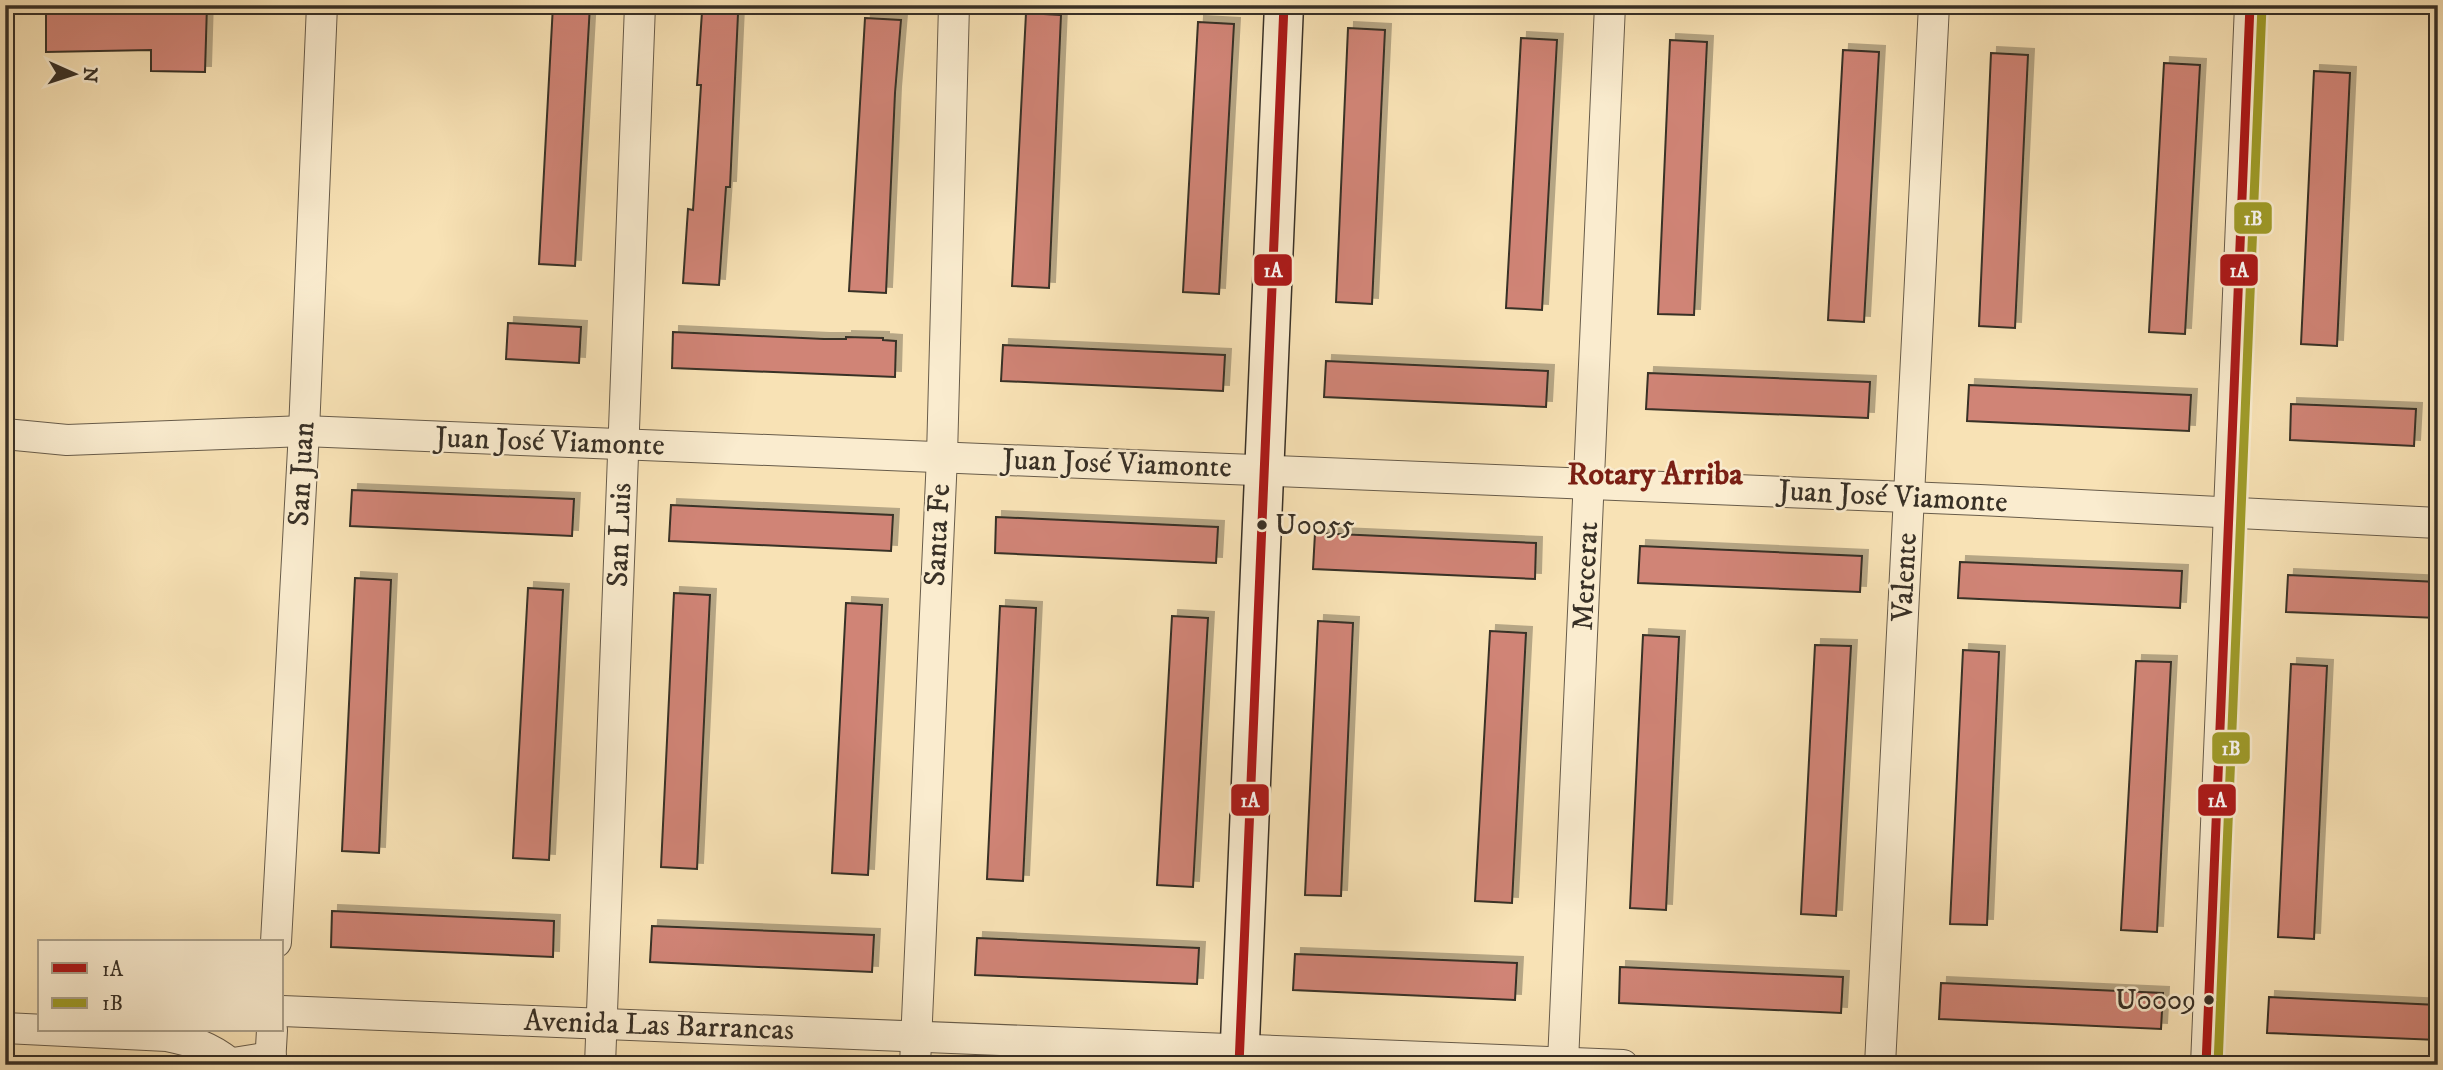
<svg xmlns="http://www.w3.org/2000/svg" width="2443" height="1070" viewBox="0 0 2443 1070" font-family="'IM FELL DW Pica',serif">
<defs>
<filter id="shadow"><feDropShadow dx="6" dy="-6" stdDeviation="0" flood-color="#0004"/></filter>
</defs>
<rect width="100%" height="100%" fill="#f8e2b5"/>
<filter id="stains"><feTurbulence type="fractalNoise" baseFrequency=".00286" numOctaves="4"/><feColorMatrix values="0 0 0 0 .2 0 0 0 0 .09 0 0 0 0 .02 0 0 0 .5 -.17"/></filter>
<radialGradient id="worn" r=".72"><stop offset=".6" stop-color="#630" stop-opacity="0"/><stop offset="1" stop-color="#630" stop-opacity=".3"/></radialGradient>
<g fill="#d08476" stroke="#383026" stroke-width="2" filter="url(#shadow)">
<path d="M152,5H207L205,72L151,71V50L46,52V9L152,8Z"/>
<path d="M553,5H590L575,266L539,264Z"/>
<path d="M702,12L738,14L730,187H726L719,285L683,283L688,209L693,210L701,85H697Z"/>
<path d="M1026,13L1061,15L1049,288L1012,286Z"/>
<path d="M865,18L901,20L895,93L886,293L849,291Z"/>
<path d="M1198,22L1234,24L1219,294L1183,292Z"/>
<path d="M1348,28L1385,30L1372,304L1336,302Z"/>
<path d="M1521,38L1557,40L1542,310L1506,308Z"/>
<path d="M1670,40L1707,42L1694,315L1658,314Z"/>
<path d="M1843,50L1879,52L1864,322L1828,320Z"/>
<path d="M1991,53L2028,55L2015,328L1979,326Z"/>
<path d="M2164,63L2200,65L2185,334L2149,332Z"/>
<path d="M2314,71L2350,73L2337,346L2301,344Z"/>
<path d="M508,323L581,327L579,363L506,359Z"/>
<path d="M673,332L824,339H846V337L883,338V340L896,341L895,377L672,368Z"/>
<path d="M1003,345L1225,355L1223,391L1001,381Z"/>
<path d="M1326,361L1548,371L1546,407L1324,397Z"/>
<path d="M1648,373L1870,382L1868,418L1646,409Z"/>
<path d="M1969,385L2191,395L2189,431L1967,421Z"/>
<path d="M2291,404L2416,409L2414,446L2290,440Z"/>
<path d="M352,490L574,499L572,536L350,526Z"/>
<path d="M671,505L893,515L891,551L669,541Z"/>
<path d="M996,517L1218,527L1216,563L995,553Z"/>
<path d="M1315,533L1536,543L1535,579L1313,569Z"/>
<path d="M1640,546L1862,556L1860,592L1638,583Z"/>
<path d="M1960,562L2182,571L2180,608L1958,598Z"/>
<path d="M2288,575L2438,582V618L2286,612Z"/>
<path d="M355,578L391,580L379,853L342,851Z"/>
<path d="M528,588L563,590L549,860L513,858Z"/>
<path d="M674,593L710,595L697,869L661,867Z"/>
<path d="M846,603L882,605L868,875L832,873Z"/>
<path d="M1000,606L1036,608L1023,881L987,879Z"/>
<path d="M1172,616L1208,618L1193,887L1157,885Z"/>
<path d="M1318,621L1353,623L1341,896L1305,895Z"/>
<path d="M1490,631L1526,633L1512,903L1475,901Z"/>
<path d="M1643,635L1679,637L1666,910L1630,908Z"/>
<path d="M1815,645L1851,646L1836,916L1801,914Z"/>
<path d="M1963,650L1999,652L1987,925L1950,924Z"/>
<path d="M2136,661L2171,662L2157,932L2121,930Z"/>
<path d="M2291,664L2327,666L2314,939L2278,937Z"/>
<path d="M332,911L554,921L553,957L331,947Z"/>
<path d="M652,926L874,935L872,972L650,962Z"/>
<path d="M977,938L1199,948L1197,984L975,975Z"/>
<path d="M1295,954L1517,963L1515,1000L1293,990Z"/>
<path d="M1620,967L1843,977L1841,1013L1619,1003Z"/>
<path d="M1941,983L2163,993L2161,1029L1939,1019Z"/>
<path d="M2269,997L2438,1005V1040L2267,1033Z"/>
</g>
<g fill="none" stroke-linecap="round" stroke-linejoin="round">
<g stroke="#685c4a" stroke-width="32">
<g id="street">
<path d="M5,434L67,440L304,431L1980,500L2438,523"/>
<path d="M276,942L304,431L322,5"/>
<path d="M282,1011L1623,1065"/>
<path d="M5,1028L167,1036C192,1041 210,1047 230,1063"/>
<path d="M1563,1062L1610,5"/>
<path d="M221,1065L271,1057"/>
<path d="M270,1065L272,1030"/>
<path d="M600,1065L640,5"/>
<path d="M915,1065L942,456L954,5"/>
<path d="M1880,1065L1934,5"/>
<path d="M2206,1065L2250,5"/>
</g>
</g>
<g stroke="#383026" stroke-width="41">
<path id="secondary" d="M1239,1065L1284,5"/>
</g>
<use href="#street" stroke="#faeccf" stroke-width="30"/>
<use href="#secondary" stroke="#faeccf" stroke-width="38"/>
<g stroke="#faeccf" stroke-width="14">
<g id="bus-1">
<path d="M1239,1065L1284,5"/>
<path d="M2206,1065L2250,5"/>
</g>
</g>
<g stroke="#faeccf" stroke-width="14">
<path id="bus-2" d="M2218,1065L2262,6"/>
</g>
<use href="#bus-1" stroke="#ac1919" stroke-width="9"/>
<use href="#bus-2" stroke="#9f9c28" stroke-width="9"/>
</g>
<g fill="#383026" stroke="#faeccf" stroke-width="2.5">
<circle cx="1262" cy="525" r="6"/>
<circle cx="2209" cy="1000" r="6"/>
</g>
<g text-anchor="middle" dominant-baseline="central" stroke-width="5" stroke-linejoin="round" paint-order="stroke">
<g font-size="28" fill="#383026" stroke="#faeccf" text-anchor="start">
<text x="1275" y="525">U0055</text>
<text x="2196" y="1000" text-anchor="end">U0009</text>
</g>
<g font-size="30" fill="#383026" stroke="#faeccf">
<text transform="translate(550 442) rotate(2)">Juan José Viamonte</text>
<text transform="translate(1117 464) rotate(2)">Juan José Viamonte</text>
<text transform="translate(302 474) rotate(-87)">San Juan</text>
<text transform="translate(1893 497) rotate(3)">Juan José Viamonte</text>
<text transform="translate(620 535) rotate(-88)">San Luis</text>
<text transform="translate(938 535) rotate(-87)">Santa Fe</text>
<text transform="translate(1586 576) rotate(-87)">Mercerat</text>
<text transform="translate(1905 577) rotate(-87)">Valente</text>
<text transform="translate(659 1026) rotate(2)">Avenida Las Barrancas</text>
</g>
<g font-size="32" font-weight="bold" fill="#7a1f14" stroke="#faeccf">
<text x="1655" y="475">Rotary Arriba</text>
</g>
</g>
<g stroke="#faeccf" stroke-width="2.5">
<rect x="2233" y="201" width="40" height="34" rx="7" fill="#9f9c28"/>
<rect x="1253" y="253" width="40" height="34" rx="7" fill="#ac1919"/>
<rect x="2219" y="253" width="40" height="34" rx="7" fill="#ac1919"/>
<rect x="2211" y="731" width="40" height="34" rx="7" fill="#9f9c28"/>
<rect x="1230" y="783" width="40" height="34" rx="7" fill="#ac1919"/>
<rect x="2197" y="783" width="40" height="34" rx="7" fill="#ac1919"/>
</g>
<g font-size="19" text-anchor="middle" font-weight="bold" fill="#fff">
<text x="2253" y="225">1B</text>
<text x="1273" y="277">1A</text>
<text x="2239" y="277">1A</text>
<text x="2231" y="755">1B</text>
<text x="1250" y="807">1A</text>
<text x="2217" y="807">1A</text>
</g>
<rect width="2443" height="1070" fill="none" stroke="#f8e2b5" stroke-width="28"/>
<rect x="7" y="7" width="2429" height="1056" fill="none" stroke="#383026" stroke-width="3.5"/>
<rect x="14" y="14" width="2415" height="1042" fill="none" stroke="#383026" stroke-width="2"/>
<rect x="38" y="940" width="245" height="91" fill="#faeccf" stroke="#aca18b" stroke-width="2"/>
<rect x="52" y="963" width="35" height="10" fill="#ac1919" stroke="#aca18b" stroke-width="2"/>
<text x="102" y="976" font-size="21" fill="#383026">1A</text>
<rect x="52" y="998" width="35" height="10" fill="#9f9c28" stroke="#aca18b" stroke-width="2"/>
<text x="102" y="1010" font-size="21" fill="#383026">1B</text>
<g transform="translate(74 74) rotate(93)" stroke="#faeccf" stroke-width="5" paint-order="stroke">
<path d="M0-5L12 26L0 18L-12 26Z" fill="#383026"/>
<text y="-10" font-size="19" font-weight="bold" text-anchor="middle" fill="#383026">N</text>
</g>
<rect width="100%" height="100%" filter="url(#stains)"/>
<rect width="100%" height="100%" fill="url(#worn)"/>
</svg>
